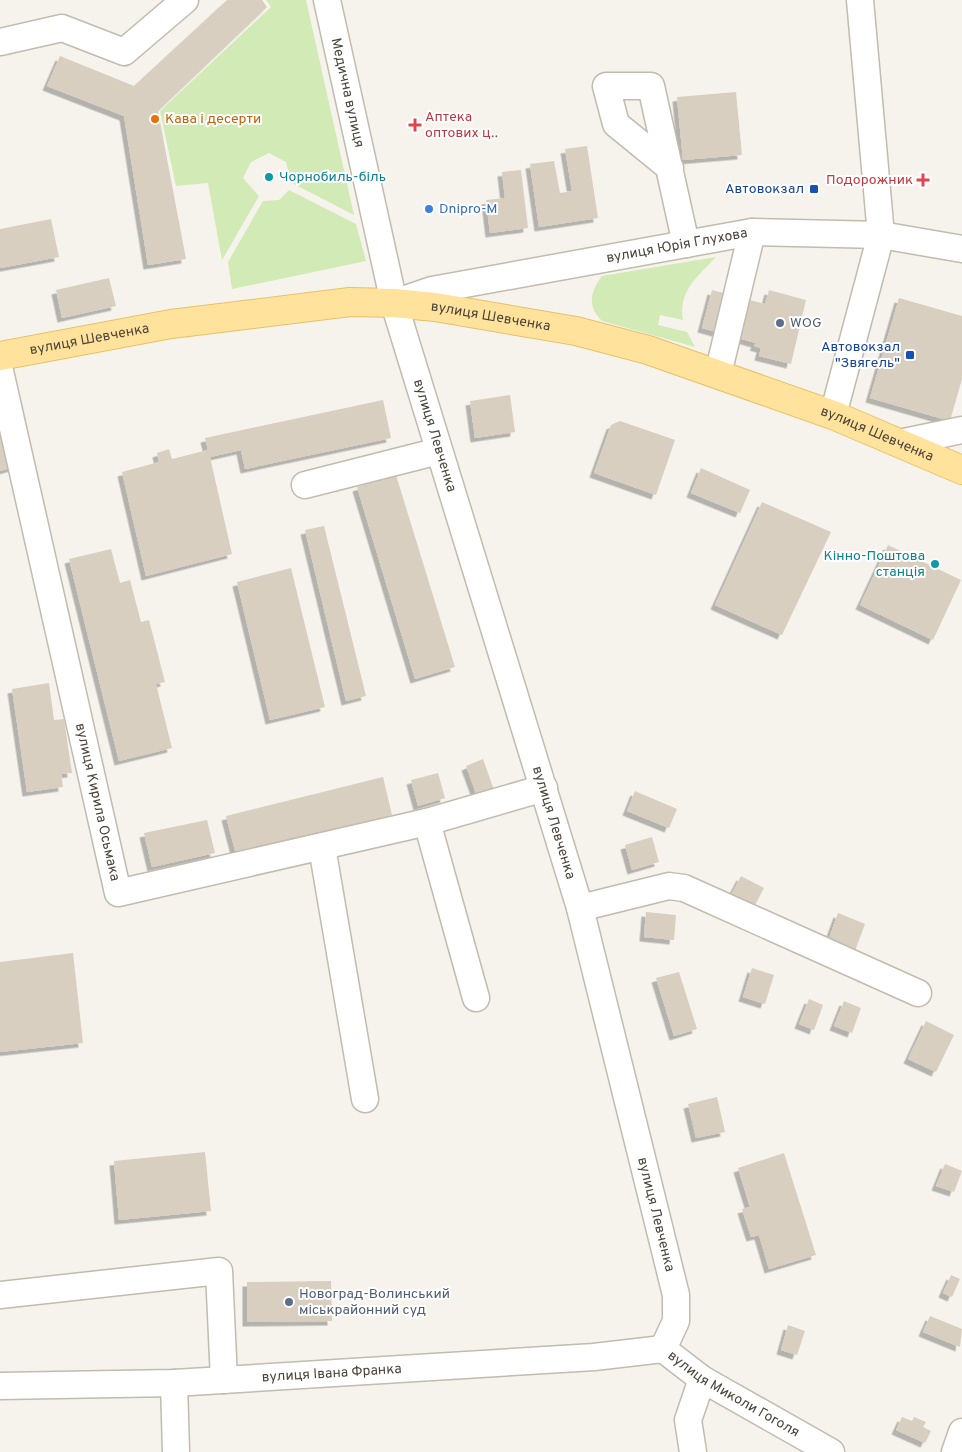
<svg xmlns="http://www.w3.org/2000/svg" width="962" height="1452" viewBox="0 0 962 1452" font-family="Overpass,sans-serif">
<defs>
<filter id="shadow"><feDropShadow dx="-4.5" dy="4.5" stdDeviation="0" flood-color="#0004"/></filter>
</defs>
<rect width="100%" height="100%" fill="#f6f3ec"/>
<g fill="#d2eab5">
<path d="M266,0H306L354,215L292,183L286,162L269,153L251,162L243,178L259,196L222,260L208,183L176,186L160,111L271,7Z"/>
<path d="M289,190L356,224L366,261L232,289L228,262L263,201L279,200Z"/>
<path d="M716,257C698,276 678,291 683,320L660,315L658,325L687,332L695,347L602,321C587,306 590,292 602,276Z"/>
</g>
<g fill="#d8cfc1" filter="url(#shadow)">
<path d="M227,0H262L267,7L158,111L186,259L148,265L124,116L47,86L60,56L134,86Z"/>
<path d="M736,92L742,155L683,160L677,97Z"/>
<path d="M587,146L598,218L539,227L530,164L554,161L560,193L572,191L565,149Z"/>
<path d="M521,170L528,228L490,233L486,200L505,198L502,172Z"/>
<path d="M51,219L59,257L0,268V229Z"/>
<path d="M109,278L116,306L62,318L56,290Z"/>
<path d="M712,290L765,304L769,290L806,300L791,364L759,356L761,348L754,346L756,343L702,328Z"/>
<path d="M899,298L962,316V379L950,421L870,398Z"/>
<path d="M510,395L515,432L475,438L470,401Z"/>
<path d="M383,400L391,438L245,469L241,450L210,457L232,554L146,576L122,472L159,462L157,453L169,449L172,459L208,450L205,438Z"/>
<path d="M620,421L675,440L656,495L594,473L611,425Z"/>
<path d="M0,428L14,467L0,471Z"/>
<path d="M701,468L750,490L740,513L691,493Z"/>
<path d="M396,475L455,667L415,679L357,487Z"/>
<path d="M762,502L831,532L782,635L715,605Z"/>
<path d="M324,526L366,696L346,701L305,530Z"/>
<path d="M888,545L961,580L933,640L860,605Z"/>
<path d="M111,549L120,583L130,580L141,622L149,620L165,682L156,684L172,748L119,761L69,559Z"/>
<path d="M291,568L325,707L270,720L237,582Z"/>
<path d="M49,683L54,720L64,719L72,773L61,774L63,787L27,792L12,689Z"/>
<path d="M483,759L494,790L477,796L466,766Z"/>
<path d="M438,773L445,798L418,806L411,780Z"/>
<path d="M383,777L392,815L236,854L226,816Z"/>
<path d="M635,791L677,809L669,828L627,811Z"/>
<path d="M207,820L215,853L152,867L144,833Z"/>
<path d="M652,837L659,862L632,870L625,845Z"/>
<path d="M741,876L764,888L752,911L729,899Z"/>
<path d="M646,912L676,915L674,940L644,937Z"/>
<path d="M838,913L865,924L855,951L828,941Z"/>
<path d="M73,953L83,1043L0,1052V962Z"/>
<path d="M752,968L774,975L765,1004L743,997Z"/>
<path d="M679,972L697,1029L674,1036L656,978Z"/>
<path d="M809,999L823,1005L814,1030L799,1024Z"/>
<path d="M844,1001L861,1008L852,1033L834,1026Z"/>
<path d="M926,1021L954,1035L936,1072L908,1059Z"/>
<path d="M717,1097L725,1132L696,1138L688,1104Z"/>
<path d="M205,1152L211,1211L119,1220L114,1161Z"/>
<path d="M784,1153L816,1255L769,1269L759,1235L751,1237L742,1209L750,1207L738,1168Z"/>
<path d="M945,1164L962,1171L954,1192L936,1186Z"/>
<path d="M951,1275L960,1279L952,1297L943,1293Z"/>
<path d="M331,1281L332,1321L247,1322V1282Z"/>
<path d="M930,1316L962,1329L960,1347L923,1332Z"/>
<path d="M788,1325L805,1331L797,1355L781,1350Z"/>
<path d="M902,1417L912,1421L914,1417L926,1422L923,1427L931,1431L925,1443L896,1430Z"/>
</g>
<g fill="none" stroke-linecap="round" stroke-linejoin="round">
<g stroke="#c2bbae" stroke-width="29">
<g id="minor">
<path id="s1" d="M327,0L394,303L580,908L676,1295V1321L663,1349"/>
<path d="M0,42L62,28L124,52L185,0"/>
<path d="M670,168L616,124L606,86H651L686,244"/>
<path id="s2" d="M394,303L432,290L752,232L881,235L962,249"/>
<path id="s3" d="M0,371L118,893L427,822L544,788"/>
<path d="M718,374L752,232"/>
<path d="M833,415L881,235L860,0"/>
<path d="M899,443L962,430"/>
<path d="M305,485L439,451"/>
<path d="M427,822L476,998"/>
<path d="M322,847L365,1099"/>
<path d="M580,908L669,886L684,888L918,993"/>
<path d="M0,1295L219,1271L224,1380"/>
<path id="s4" d="M663,1349L702,1379L831,1452"/>
<path d="M174,1383L176,1452"/>
<path id="s5" d="M0,1386L174,1383L594,1357L663,1349"/>
<path d="M693,1452L688,1420L702,1379"/>
<path d="M955,1452L962,1432"/>
</g>
</g>
<g stroke="#e6c16a" stroke-width="30">
<g id="major">
<path id="s6" d="M0,356L171,324L350,302L394,303L435,307L576,331L648,350L833,415L962,470"/>
</g>
</g>
<use href="#minor" stroke="#fff" stroke-width="26"/>
<use href="#major" stroke="#ffe39c" stroke-width="28"/>
</g>
<circle fill="#e8710a" stroke="#fff" stroke-width="2" cx="155" cy="119" r="5"/>
<g fill="#e0444e" stroke="#fff" stroke-width="2">
<path d="M412.5 117.5h5v5h5v5h-5v5h-5v-5h-5v-5h5z"/>
<path d="M920.5 172.5h5v5h5v5h-5v5h-5v-5h-5v-5h5z"/>
</g>
<g fill="#0f9aa8" stroke="#fff" stroke-width="2">
<circle cx="269" cy="177" r="5"/>
<circle cx="935" cy="564" r="5"/>
</g>
<g fill="#1a4fb4" stroke="#fff" stroke-width="2">
<rect x="809" y="184" width="10" height="10" rx="2.5"/>
<rect x="905" y="350" width="10" height="10" rx="2.5"/>
</g>
<circle fill="#3f7fe0" stroke="#fff" stroke-width="2" cx="429" cy="209" r="5"/>
<g fill="#5c6f8a" stroke="#fff" stroke-width="2">
<circle cx="780" cy="323" r="5"/>
<circle cx="289" cy="1302" r="5"/>
</g>
<g text-anchor="middle" dominant-baseline="central" stroke-width="4" stroke-linejoin="round" paint-order="stroke">
<g font-size="14" fill="#4b4439" stroke="#fff">
<text stroke="none"><textPath href="#s1" startOffset="95">Медична вулиця</textPath></text>
<text stroke="none"><textPath href="#s2" startOffset="289">вулиця Юрія Глухова</textPath></text>
<text stroke="none"><textPath href="#s6" startOffset="496">вулиця Шевченка</textPath></text>
<text stroke="none"><textPath href="#s6" startOffset="91">вулиця Шевченка</textPath></text>
<text stroke="none"><textPath href="#s6" startOffset="901">вулиця Шевченка</textPath></text>
<text stroke="none"><textPath href="#s1" startOffset="449">вулиця Левченка</textPath></text>
<text stroke="none"><textPath href="#s3" startOffset="442">вулиця Кирила Осьмака</textPath></text>
<text stroke="none"><textPath href="#s1" startOffset="854">вулиця Левченка</textPath></text>
<text stroke="none"><textPath href="#s1" startOffset="1259">вулиця Левченка</textPath></text>
<text stroke="none"><textPath href="#s5" startOffset="332">вулиця Івана Франка</textPath></text>
<text stroke="none"><textPath href="#s4" startOffset="84">вулиця Миколи Гоголя</textPath></text>
</g>
<g font-size="14" fill="#be3a42" stroke="#fff" text-anchor="start">
<text x="425" y="117">Аптека<tspan x="425" dy="16">оптових ц‥</tspan></text>
<text x="913" y="180" text-anchor="end">Подорожник</text>
</g>
<g font-size="14" fill="#c56008" stroke="#fff" text-anchor="start">
<text x="165" y="119">Кава і десерти</text>
</g>
<g font-size="14" fill="#0d838f" stroke="#fff" text-anchor="start">
<text x="279" y="177">Чорнобиль-біль</text>
<text x="925" y="556" text-anchor="end">Кінно-Поштова<tspan x="925" dy="16">станція</tspan></text>
</g>
<g font-size="14" fill="#164399" stroke="#fff" text-anchor="end">
<text x="804" y="189">Автовокзал</text>
<text x="900" y="347">Автовокзал<tspan x="900" dy="16">"Звягель"</tspan></text>
</g>
<g font-size="14" fill="#366cbe" stroke="#fff" text-anchor="start">
<text x="439" y="209">Dnipro-M</text>
</g>
<g font-size="14" fill="#4e5e75" stroke="#fff" text-anchor="start">
<text x="790" y="323">WOG</text>
<text x="299" y="1294">Новоград-Волинський<tspan x="299" dy="16">міськрайонний суд</tspan></text>
</g>
</g>
</svg>
